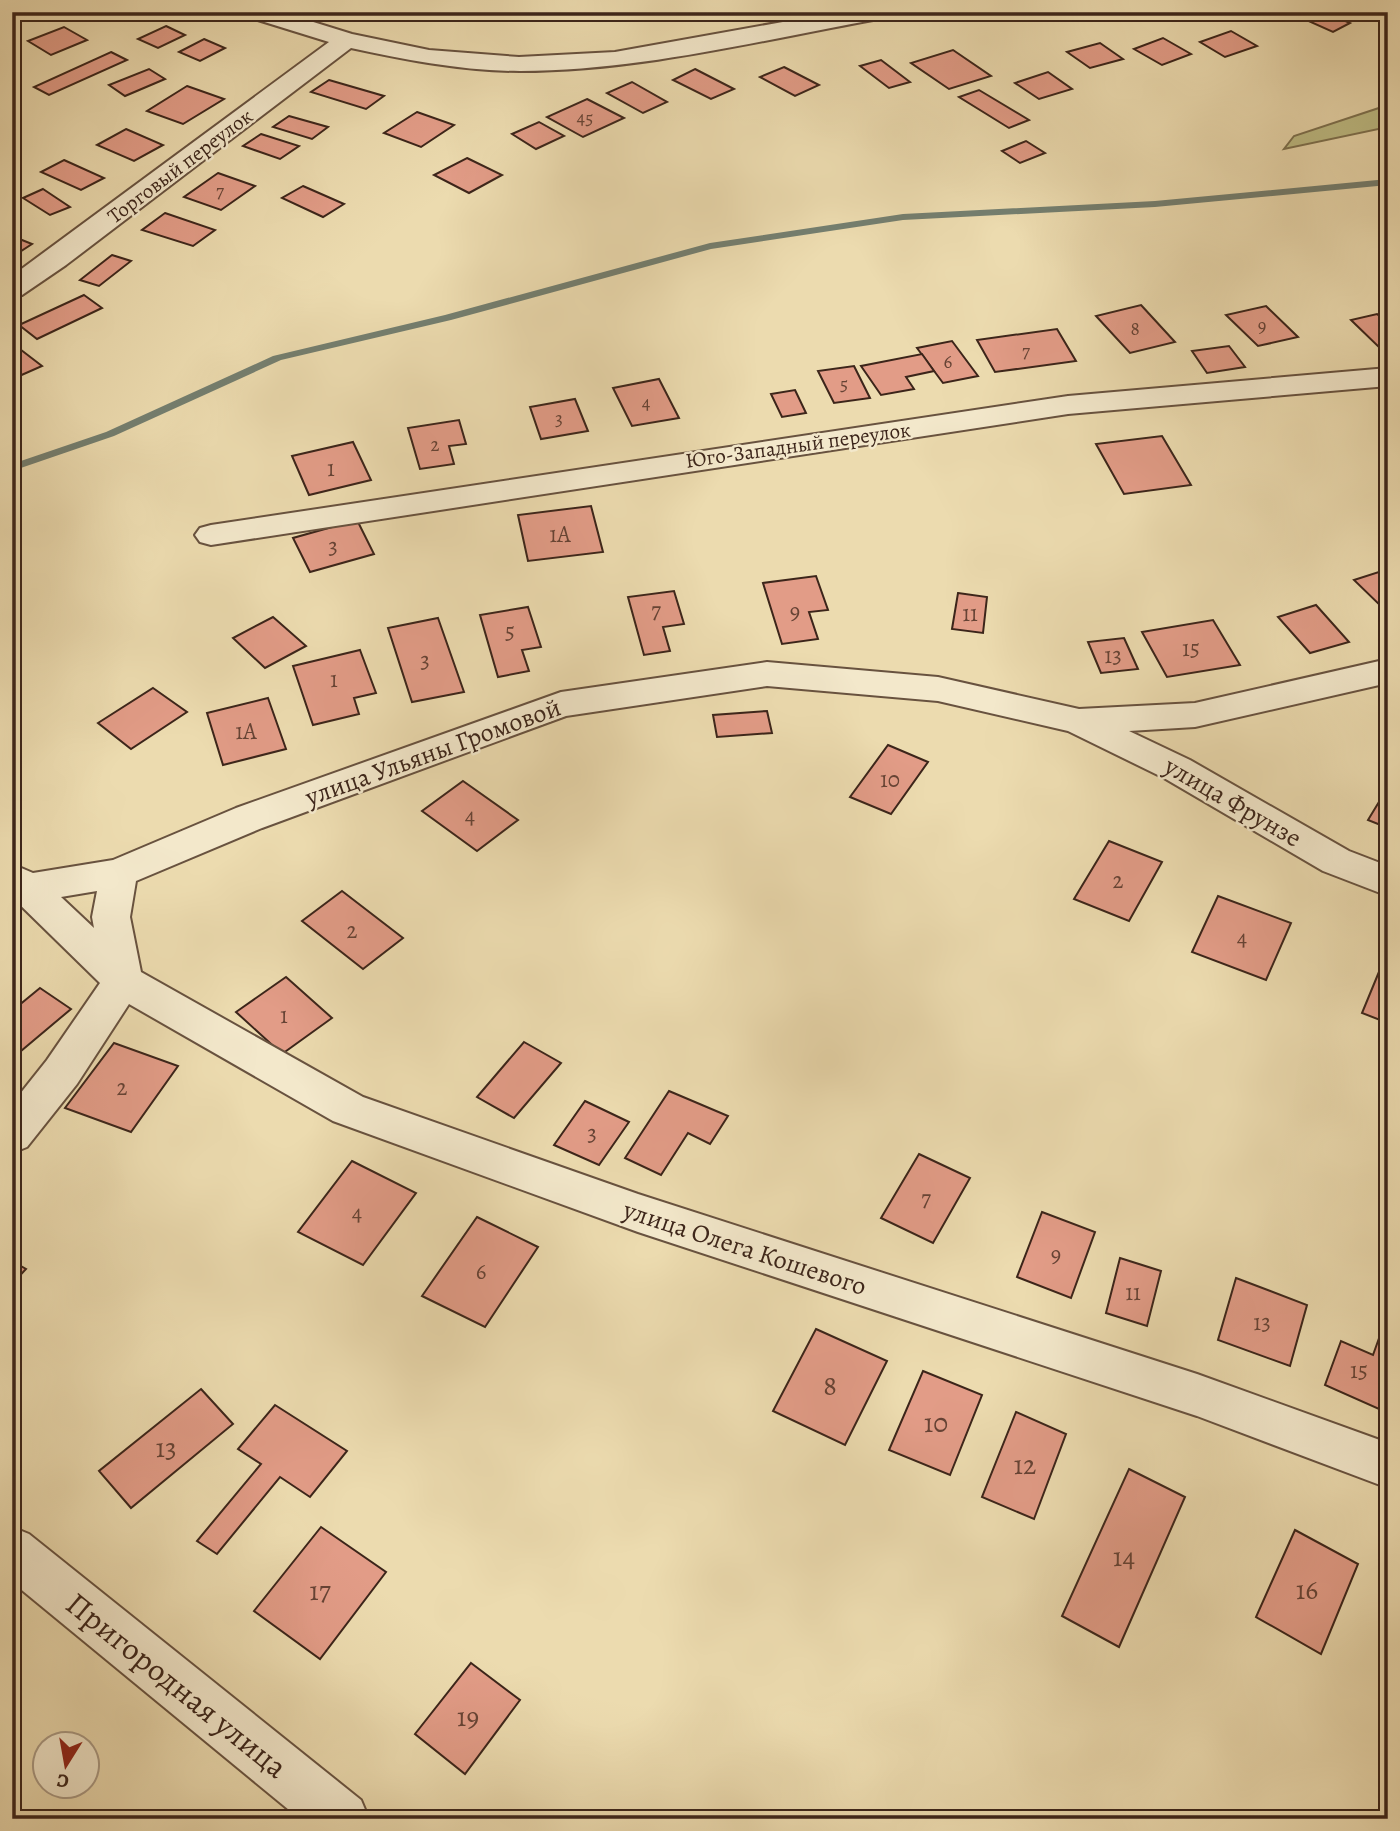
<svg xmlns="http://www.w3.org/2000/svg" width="1400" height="1831" viewBox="0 0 1400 1831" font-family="Alegreya,serif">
<rect width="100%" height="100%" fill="#ecdbaf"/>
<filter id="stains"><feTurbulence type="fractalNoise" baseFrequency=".00286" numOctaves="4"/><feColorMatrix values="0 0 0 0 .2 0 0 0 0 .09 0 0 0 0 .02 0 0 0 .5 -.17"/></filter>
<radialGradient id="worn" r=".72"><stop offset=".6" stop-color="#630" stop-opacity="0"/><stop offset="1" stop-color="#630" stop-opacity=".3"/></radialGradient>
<path fill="#bfbe86" stroke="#7e7250" stroke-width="2" d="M1388,105V127L1284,149L1294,136Z"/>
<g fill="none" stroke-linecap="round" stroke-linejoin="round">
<path fill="#747f70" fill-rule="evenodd" d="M1388,179V185L1155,207L903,220L711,249L451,320L281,360L114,436L12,471V464L106,432L273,356L445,315L710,243L903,214L1155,201Z"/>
</g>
<g fill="#e29c87" stroke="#3c251a" stroke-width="2">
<path d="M1301,12H1325L1350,23L1333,32L1295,15Z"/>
<path d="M166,26L185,35L158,48L138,39Z"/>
<path d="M64,27L87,40L51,55L28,41Z"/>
<path d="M1231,31L1257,46L1225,57L1200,42Z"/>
<path d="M1163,38L1191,54L1162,65L1134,49Z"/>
<path d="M204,39L225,48L200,61L179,52Z"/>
<path d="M1100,43L1123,59L1090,68L1067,52Z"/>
<path d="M953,50L991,76L949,89L911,63Z"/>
<path d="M111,52L127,60L49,95L34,87Z"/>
<path d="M881,60L910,82L889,88L860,66Z"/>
<path d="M784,67L819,85L795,96L760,77Z"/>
<path d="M149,69L165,79L125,96L109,85Z"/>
<path d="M695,69L734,89L711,99L673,80Z"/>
<path d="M1048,72L1072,89L1039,99L1015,83Z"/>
<path d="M329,80L384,96L366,109L311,92Z"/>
<path d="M632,82L667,102L643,113L607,93Z"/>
<path d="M187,86L224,99L183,124L147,111Z"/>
<path d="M979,90L1029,120L1009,128L959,97Z"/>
<path d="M587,99L624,118L583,137L547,117Z"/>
<path d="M417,112L454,125L421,147L384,133Z"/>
<path d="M289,116L328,127L312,139L273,127Z"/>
<path d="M539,122L564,136L536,149L512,134Z"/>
<path d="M126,129L163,145L134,161L97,145Z"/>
<path d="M261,134L299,146L280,159L243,146Z"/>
<path d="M1026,141L1045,153L1020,163L1002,151Z"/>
<path d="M467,158L502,175L469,193L434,175Z"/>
<path d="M64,160L104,178L81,190L41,172Z"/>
<path d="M218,173L255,186L221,210L184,197Z"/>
<path d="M303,186L344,204L323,217L282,198Z"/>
<path d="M43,189L70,207L50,215L23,198Z"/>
<path d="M165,213L215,230L193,246L142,230Z"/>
<path d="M12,236L32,244L12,257Z"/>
<path d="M112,255L131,261L99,286L80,280Z"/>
<path d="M84,295L102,308L37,339L19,325Z"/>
<path d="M1141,305L1175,342L1130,353L1096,316Z"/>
<path d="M1266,306L1298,337L1258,346L1226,315Z"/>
<path d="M1377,314L1388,323V351L1384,352L1351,320Z"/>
<path d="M1057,329L1076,361L995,372L977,340Z"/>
<path d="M952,341L978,376L943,383L917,348Z"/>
<path d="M12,343L42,366L17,377L12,373Z"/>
<path d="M1229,346L1245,367L1207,373L1192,351Z"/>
<path d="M922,354L934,371L906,377L914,389L881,395L861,366Z"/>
<path d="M854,366L870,398L834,403L818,371Z"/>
<path d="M659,379L679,418L632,426L613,388Z"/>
<path d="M795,390L806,413L782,417L771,394Z"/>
<path d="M575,399L588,431L541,439L530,407Z"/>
<path d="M459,420L466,444L449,446L454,464L420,469L408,428Z"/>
<path d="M1162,436L1191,485L1124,494L1096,444Z"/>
<path d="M353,442L371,480L309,495L292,456Z"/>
<path d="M591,506L603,552L528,561L518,515Z"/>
<path d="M357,520L374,554L310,572L293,538Z"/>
<path d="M1388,569V613L1354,580Z"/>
<path d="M816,576L828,610L809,612L818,639L782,644L763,583Z"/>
<path d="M674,591L684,624L663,627L670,651L644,655L628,597Z"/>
<path d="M958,593L987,597L983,633L952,629Z"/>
<path d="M1316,605L1349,642L1310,653L1278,617Z"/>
<path d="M528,607L541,647L522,650L529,671L498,677L480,615Z"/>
<path d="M273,617L306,646L265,668L233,638Z"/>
<path d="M438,618L464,692L412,702L388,628Z"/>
<path d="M1213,620L1240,665L1167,677L1142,632Z"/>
<path d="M1124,638L1138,669L1101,673L1088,642Z"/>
<path d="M360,650L376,693L354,698L359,714L313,725L293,666Z"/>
<path d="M153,688L187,712L131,749L98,723Z"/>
<path d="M268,698L286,749L223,765L207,713Z"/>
<path d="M767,711L772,733L717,737L713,715Z"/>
<path d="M888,745L928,762L891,814L850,797Z"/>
<path d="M463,781L518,820L477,851L422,811Z"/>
<path d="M1388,787V828L1368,820Z"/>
<path d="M1109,841L1162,862L1129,921L1074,899Z"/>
<path d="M342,891L403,938L363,969L302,921Z"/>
<path d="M1218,896L1291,923L1266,980L1192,952Z"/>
<path d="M1388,950V1023L1362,1013Z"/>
<path d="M286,977L332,1018L282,1054L236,1012Z"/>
<path d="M40,988L71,1009L21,1051L12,1046V1011Z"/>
<path d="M524,1042L561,1063L514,1118L477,1097Z"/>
<path d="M114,1043L178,1066L131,1132L65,1108Z"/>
<path d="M669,1091L728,1116L710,1144L688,1133L661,1175L625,1158Z"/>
<path d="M585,1101L629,1122L599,1165L554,1145Z"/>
<path d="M919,1154L970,1178L933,1243L881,1218Z"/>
<path d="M352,1161L416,1193L363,1265L298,1232Z"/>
<path d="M1042,1212L1095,1232L1071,1298L1017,1277Z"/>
<path d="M477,1217L538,1247L485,1327L422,1296Z"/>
<path d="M1120,1258L1161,1271L1147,1326L1106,1313Z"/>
<path d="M12,1261L26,1269L12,1284Z"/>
<path d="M1236,1278L1307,1305L1290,1366L1218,1340Z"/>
<path d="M1388,1313V1413L1325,1385L1341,1341L1373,1355Z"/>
<path d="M816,1329L887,1361L845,1445L773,1411Z"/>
<path d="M923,1371L982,1395L950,1475L889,1450Z"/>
<path d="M201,1389L233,1424L131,1508L99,1471Z"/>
<path d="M275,1405L347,1451L310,1497L280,1477L217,1554L197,1541L261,1464L238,1449Z"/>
<path d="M1016,1412L1066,1434L1034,1519L982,1497Z"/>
<path d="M1129,1469L1185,1497L1119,1647L1062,1616Z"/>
<path d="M321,1527L386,1572L320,1659L254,1611Z"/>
<path d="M1295,1530L1358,1564L1321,1654L1256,1617Z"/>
<path d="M471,1663L520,1700L465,1774L415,1734Z"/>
</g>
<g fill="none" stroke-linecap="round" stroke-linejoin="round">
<g stroke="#68523f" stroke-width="4">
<g id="minor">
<path d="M244,12H281L352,34L429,50L519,57L615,52L838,12H891L887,17L879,19C761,40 641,71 520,71C463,71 407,60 351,48L66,265L22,295L12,297V276L329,42L248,17Z"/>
<path d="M1388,368V386L1068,414L211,545L200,542L195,535L200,528L211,525L1068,396Z"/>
<path d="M1388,659V683L1195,727L1129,731L1190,760L1349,851L1388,866V896L1323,871L1164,778L1068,731L938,701L767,686L566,716L262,828L136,881L130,917L141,972L363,1097L638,1194L1197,1374L1388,1443V1488L1197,1416L638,1232L333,1121L129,1004L77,1084L27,1147L12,1153V1104L47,1060L100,983L12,897V864L33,873L113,860L236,808L561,692L767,662L938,677L1079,709L1195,703ZM97,891L92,917L94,928L61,897Z"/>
<path d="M12,1527L29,1534L361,1800L369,1819H300L12,1582Z"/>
</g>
</g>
<use href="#minor" fill="#f3e8cb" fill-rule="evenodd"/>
</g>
<g text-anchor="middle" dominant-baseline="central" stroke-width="5" stroke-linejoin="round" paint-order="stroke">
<g font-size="19" fill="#664335">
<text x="585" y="118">45</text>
<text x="220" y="191">7</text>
<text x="1262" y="326">9</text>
<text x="1135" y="329">8</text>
<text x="1026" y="351">7</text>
<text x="948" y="362">6</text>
<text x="844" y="384">5</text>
<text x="646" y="403">4</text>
<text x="559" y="419">3</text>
<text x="435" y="445">2</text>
</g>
<g font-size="21" fill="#3c251a" stroke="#f3e8cb">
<text transform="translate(180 166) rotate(-37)">Торговый переулок</text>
<text transform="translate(798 445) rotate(-8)">Юго-Западный переулок</text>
</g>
<g font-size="23" fill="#664335">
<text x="331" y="468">1</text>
<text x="560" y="534">1А</text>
<text x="333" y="546">3</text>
<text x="656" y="610">7</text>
<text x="795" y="611">9</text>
<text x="970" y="613">11</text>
<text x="510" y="631">5</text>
<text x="1191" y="648">15</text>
<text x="1113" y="655">13</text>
<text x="425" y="660">3</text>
<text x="334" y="679">1</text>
<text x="246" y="731">1А</text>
<text x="890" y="779">10</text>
<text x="470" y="815">4</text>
<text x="1118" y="880">2</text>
<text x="352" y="930">2</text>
<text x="1242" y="937">4</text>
<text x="284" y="1015">1</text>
<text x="122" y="1087">2</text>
<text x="592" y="1133">3</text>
<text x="926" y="1198">7</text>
<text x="357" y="1212">4</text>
<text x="1056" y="1254">9</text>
<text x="481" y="1271">6</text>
<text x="1133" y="1292">11</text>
<text x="1262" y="1322">13</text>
<text x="1359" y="1370">15</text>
</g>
<g font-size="26" fill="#3c251a" stroke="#f3e8cb">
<text transform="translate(433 752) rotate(-20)">улица Ульяны Громовой</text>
<text transform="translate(1233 802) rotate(30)">улица Фрунзе</text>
<text transform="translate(745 1248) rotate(18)">улица Олега Кошевого</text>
</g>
<g font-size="28" fill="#664335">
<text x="830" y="1386">8</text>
<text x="936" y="1423">10</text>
<text x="166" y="1448">13</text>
<text x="1025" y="1465">12</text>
<text x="1124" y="1557">14</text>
<text x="1307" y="1590">16</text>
<text x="320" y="1591">17</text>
<text x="468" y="1717">19</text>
</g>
<g font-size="32" fill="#3c251a" stroke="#f3e8cb">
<text transform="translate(177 1685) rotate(39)">Пригородная улица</text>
</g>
</g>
<rect width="1400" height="1831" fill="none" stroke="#ecdbaf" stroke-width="42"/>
<rect x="14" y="14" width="1372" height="1803" fill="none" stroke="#3c251a" stroke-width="3.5"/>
<rect x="21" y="21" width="1358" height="1789" fill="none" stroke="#3c251a" stroke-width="2"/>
<g transform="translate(66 1765) rotate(191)"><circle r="33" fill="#f3e8cb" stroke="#aa9a84" stroke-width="2"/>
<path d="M0-5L12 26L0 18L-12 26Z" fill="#8f2418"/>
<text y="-10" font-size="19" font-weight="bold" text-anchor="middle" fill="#3c251a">С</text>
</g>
<rect width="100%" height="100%" filter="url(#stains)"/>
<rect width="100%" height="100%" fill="url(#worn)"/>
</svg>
